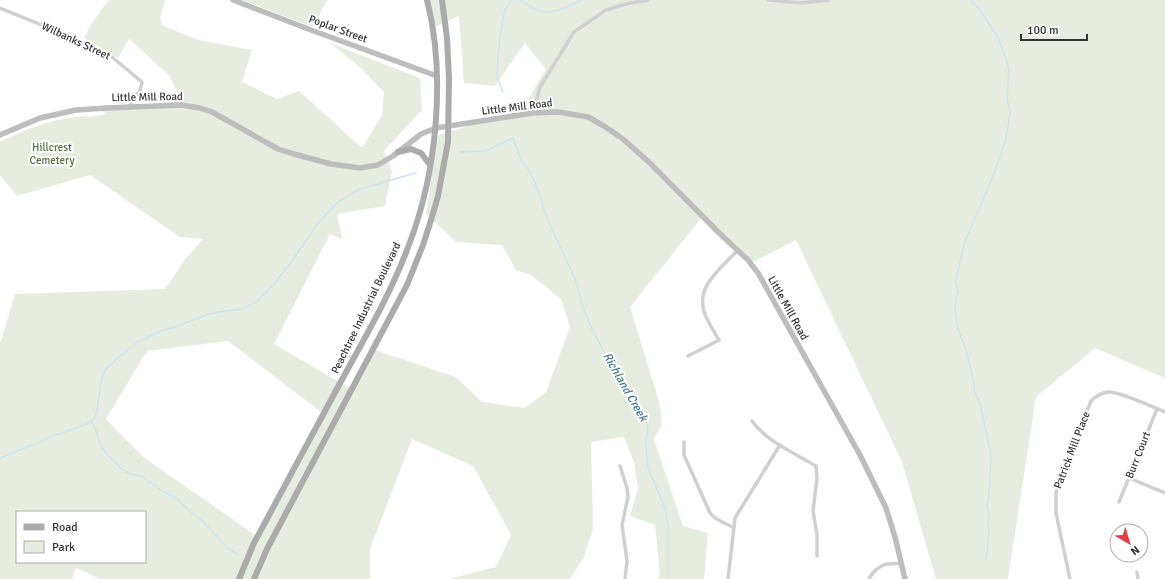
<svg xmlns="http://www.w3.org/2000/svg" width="1165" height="579" viewBox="0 0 1165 579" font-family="Signika,sans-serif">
<rect width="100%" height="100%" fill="#fff"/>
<g fill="#e6ecdf" fill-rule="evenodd">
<path d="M110,0H165L160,19L162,25L198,40L252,50L242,82L277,99L299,91L362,148L382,115L384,92L359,66L330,43L420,78L422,110L384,151L392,171L385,206L337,214L342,239L330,234L274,344L353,390L372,349L456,377L482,402L525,408L546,392L570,327L561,299L531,275L516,270L502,245L456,242L426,214L438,135L522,110L546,69L525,43L495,86L464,83L459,16L435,27L427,0H1165V378L1095,348L1036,397L1008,579H936L902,462L796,240L751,263L703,216L630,307L659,401L662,424L654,439L683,526L708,533L704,579H658L660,574L655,525L630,516L638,488L634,462L624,437L591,442L593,529L584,557L570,579H448L496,567L511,535L473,466L412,439L370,549V579H100L76,568L72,579H0V344L15,294L165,289L187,257L203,239L180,237L90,175L17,196L0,175V142C20,132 41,123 63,119C71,117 78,117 86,116L89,117L106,114L101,110L145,109L179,97L170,76L129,39L118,58L84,38L92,23L107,2ZM228,341L325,415C306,457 281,497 258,537L143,457L106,419L147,351ZM17,512H145V562H17Z"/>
<path d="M242,0H327L313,27Z"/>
</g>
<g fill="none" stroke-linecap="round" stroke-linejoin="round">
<g stroke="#cfe2ee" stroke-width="1.5">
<path d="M520,0C525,3 531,8 537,10C551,16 568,7 581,0"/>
<path d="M971,0L983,14L999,40L1007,62L1009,70L1007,98L1010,113L1006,139L992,179L965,241L956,281L958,293L956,296L955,310L958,329L966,350L974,383V390L980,404L991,455L989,497L987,506L989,517L988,523L989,530L988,544L986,560"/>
<path d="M503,92L497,77L498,57L501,30L505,10L511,0"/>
<path d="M461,152L486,151L513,138L522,162L530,172L537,187L547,218L575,279L584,310L591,327L617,377L629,395L641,409L646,417L648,429L646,442L647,463L650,473L666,510L668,526V579"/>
<path d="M91,421L95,428L101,446L106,453L122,469L130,474L141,476L164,492L174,497L203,522L229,549L237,554"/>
<path d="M0,458L56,435L87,424L91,421L95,417L97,411L101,381L105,370L121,355L138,342L161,331L181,325L208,314L218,312L243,309L256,302L274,284L291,262L319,222L338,202L360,189L416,173"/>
</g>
<g stroke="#d0d0d0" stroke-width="3.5">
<path d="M768,0L801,3L829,0"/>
<path d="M0,8L44,26L112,57L142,82L140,91L134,97L129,107"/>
<path d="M533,113L540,87L574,32L606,10L626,4L648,0"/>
<path d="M688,356L719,340C714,332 710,325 706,317C693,288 719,270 737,251"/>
<path d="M752,421C766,441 794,453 816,466L817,478L813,511L817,535V556"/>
<path d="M684,442V455L710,513C716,521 725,523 733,527"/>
<path d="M620,466L627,488L628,497L622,525L627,561L625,579"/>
<path d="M1129,478L1165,493"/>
<path d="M1119,502L1157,409"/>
<path d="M1137,572L1138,579"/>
<path d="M728,579L735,518L780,445"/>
<path d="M869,579C872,572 881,564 889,564C894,563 897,564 902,563"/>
<path d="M1070,579L1056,513V493L1059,480L1091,401C1096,396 1101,393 1108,392C1119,391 1153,407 1165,412"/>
</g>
<g stroke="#bdbdbd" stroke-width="5.5">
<path d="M233,0L311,30L437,76"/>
<path d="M0,135L40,118L76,110L107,108L181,105L200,108L212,112L278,149L294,154L331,164L360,168L378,165L393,156L421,134L436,128L533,113L558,112L588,117L604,126L623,139L651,164L719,233L748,260L758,273L860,455L886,508L895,537L905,579"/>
</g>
<g stroke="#ababab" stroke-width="6">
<path d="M398,152L411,149L421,153L430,165"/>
<path d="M239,579L254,543C282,490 311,438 339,385C364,339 392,292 410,242C437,171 446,74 427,0"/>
<path d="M254,579L267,549L407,285L423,245L432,217L438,196L448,142L449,79L447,38L442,0"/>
</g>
</g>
<g text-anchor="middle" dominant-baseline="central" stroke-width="4" stroke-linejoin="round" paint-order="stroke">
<g font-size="11" fill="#333" stroke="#fff">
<text transform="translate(338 29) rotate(20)">Poplar Street</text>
<text transform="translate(76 41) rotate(25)">Wilbanks Street</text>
<text transform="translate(147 97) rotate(-1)">Little Mill Road</text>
<text transform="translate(517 107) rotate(-7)">Little Mill Road</text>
<text transform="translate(366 308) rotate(-64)">Peachtree Industrial Boulevard</text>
<text transform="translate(788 308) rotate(61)">Little Mill Road</text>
<text transform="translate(1072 450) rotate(-69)">Patrick Mill Place</text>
<text transform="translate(1138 455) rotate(-68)">Burr Court</text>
</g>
<g font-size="11" fill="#56703f" stroke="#fff">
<text x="52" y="147">Hillcrest<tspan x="52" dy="13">Cemetery</tspan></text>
</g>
<g font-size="12" font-style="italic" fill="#3f7597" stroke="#fff">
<text transform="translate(625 387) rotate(60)">Richland Creek</text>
</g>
</g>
<rect x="16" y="511" width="130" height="52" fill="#ffffff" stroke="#adadad"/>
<rect x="24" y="524" width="20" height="6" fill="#ababab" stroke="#adadad"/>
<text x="52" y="531" font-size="12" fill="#333333">Road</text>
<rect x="24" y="541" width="20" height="12" fill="#e6ecdf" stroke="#adadad"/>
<text x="52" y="551" font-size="12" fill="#333333">Park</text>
<g transform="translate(1129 543) rotate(142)"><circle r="19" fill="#ffffff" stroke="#adadad"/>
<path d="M0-3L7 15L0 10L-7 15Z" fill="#e63946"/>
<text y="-6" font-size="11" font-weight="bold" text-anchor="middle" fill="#333333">N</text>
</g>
<path d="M1021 34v6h66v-6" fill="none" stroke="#333333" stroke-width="2"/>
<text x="1027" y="34" font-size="12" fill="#333333" stroke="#ffffff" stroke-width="3" paint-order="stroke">100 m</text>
</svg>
